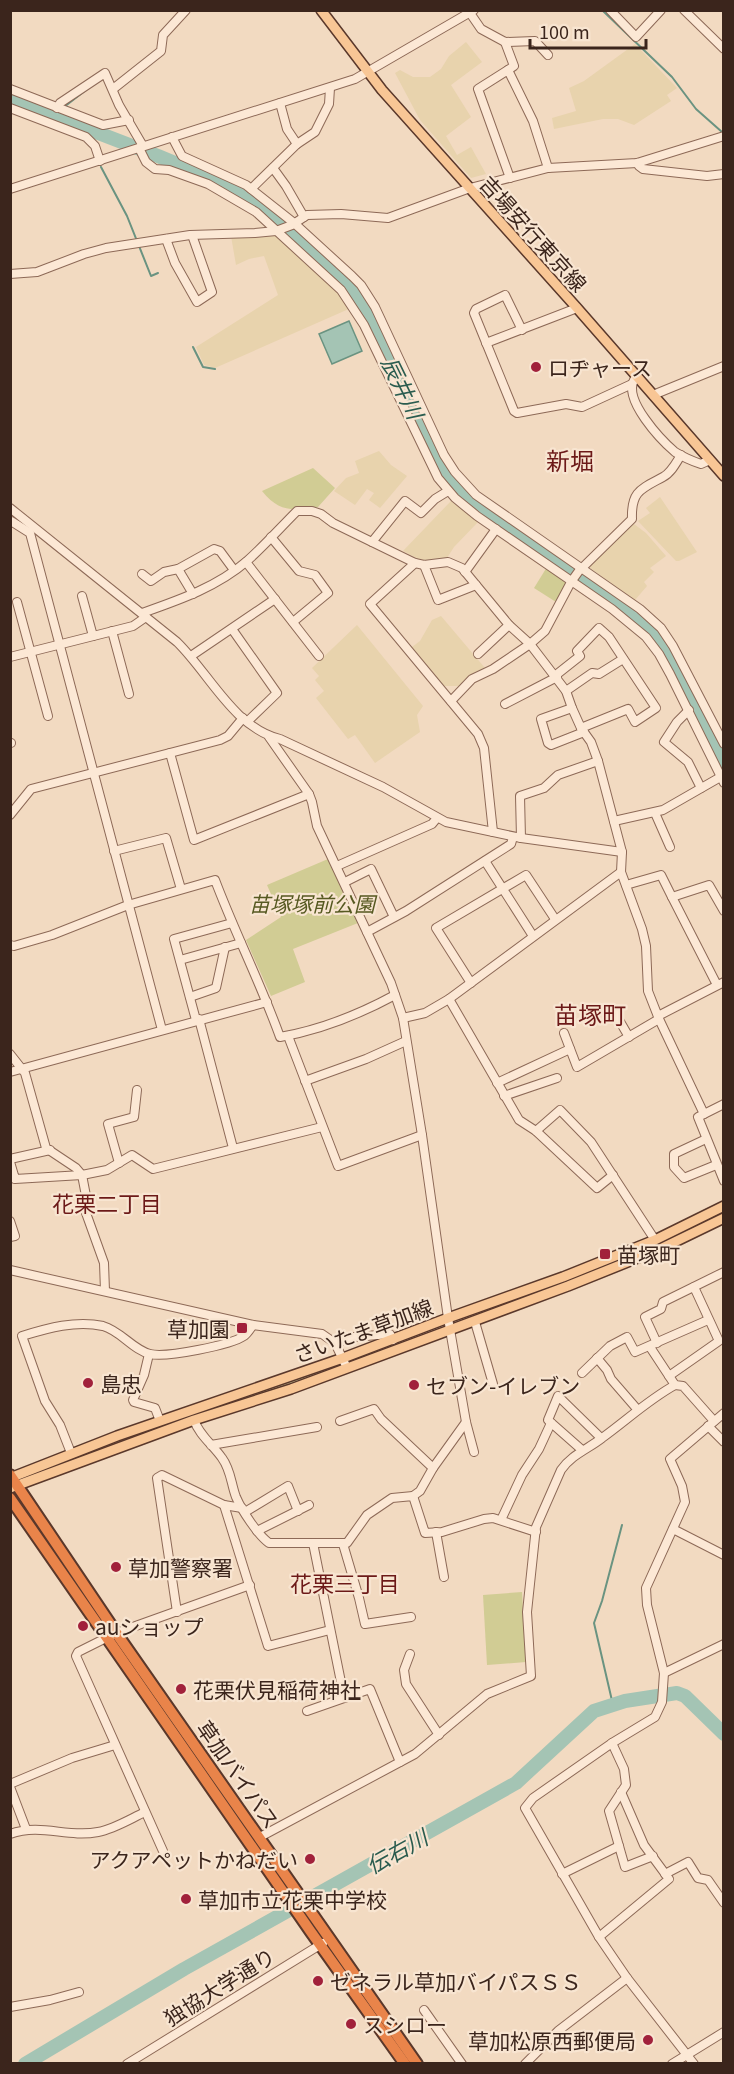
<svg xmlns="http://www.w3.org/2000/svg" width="734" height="2074" viewBox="0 0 734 2074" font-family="Georgia,'Noto Sans JP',serif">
<rect width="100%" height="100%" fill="#f2dac1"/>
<g fill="#e8d3ad">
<path d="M466,42L482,62L451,85L471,117L446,136L457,155L471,147L486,174L471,178L420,120L395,73L400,70L413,77H430L441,69L449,56Z"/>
<path d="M635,44L677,88L667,95L671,101L634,125L618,119H603L554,129L552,118L576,111L569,88L584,81Z"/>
<path d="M276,234L344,298L351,308L215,368L204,365L196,347L278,295L264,256L249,259L236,265L231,236L257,237Z"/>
<path d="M379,451L391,465L407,476L380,508L369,500L374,493L367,489L355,505L334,491L346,478L359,473L355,461Z"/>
<path d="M660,497L697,552L679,561H676L638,521L650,513L646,508Z"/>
<path d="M451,501L478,522L454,547L447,558L424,562L403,551Z"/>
<path d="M631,524H634L646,533L666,556L650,568L654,572L644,582L647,586L635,600L590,568V565Z"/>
<path d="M441,616L485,668L461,686H444L412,647L420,641L432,620Z"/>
<path d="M357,625L423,706L417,715L420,732L375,763L355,735L348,739L316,698L324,691L315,680L319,676L312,668Z"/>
</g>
<g fill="#d1cc94">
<path d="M313,468L335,488L318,507C292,510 280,513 262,491Z"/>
<path d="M547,567L565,581L566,585L556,602L534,588Z"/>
<path d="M328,859L358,923L293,949L305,982L271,996L246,940L281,917L267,885Z"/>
<path d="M322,1369L320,1373L143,1434L125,1437Z"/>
<path d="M522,1592L526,1662L487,1665L483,1595Z"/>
</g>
<path fill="#a4c4b4" stroke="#6a9381" stroke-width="1.5" d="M349,321L362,351L332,364L319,334Z"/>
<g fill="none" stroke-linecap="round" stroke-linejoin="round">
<g stroke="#6a9381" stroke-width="2">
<path d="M602,10L672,77L696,109L722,132"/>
<path d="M64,107L86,90"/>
<path d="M52,115L59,110"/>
<path d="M101,167L127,216L151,276L158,273"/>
<path d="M193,347L203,367L215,369"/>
<path d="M613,1705L594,1623L602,1601L622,1525"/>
</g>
<g stroke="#a4c4b4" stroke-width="14">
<path d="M10,99L158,156L237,189L267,211L341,277L365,307L440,464L463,496L629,611L653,632L666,649L724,763"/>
<path d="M25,2064L184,1969L516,1783L594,1711L625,1701L677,1693L685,1696L724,1734"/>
</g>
<g stroke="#8d6957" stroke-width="10">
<g id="minor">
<path d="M610,10L636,37L661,10"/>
<path d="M684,10L724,49"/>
<path d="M470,13L481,29L505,42L535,41L548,55"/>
<path d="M505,42L514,66L508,70"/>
<path d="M10,89L103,125L129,120"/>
<path d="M113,89L161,51L163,35L186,10"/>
<path d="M280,103L287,129L297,144"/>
<path d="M10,108L86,137L95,146L100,161"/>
<path d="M57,108L60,103L105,73L119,105L143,146"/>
<path d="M172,137L182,156L246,185L294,223L352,276L361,285L375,307L444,455L455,472L476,495L640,609L661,628L673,646L724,744"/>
<path d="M139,148L146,162L155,169L169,170L208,184L256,212L341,290L364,325L438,478L455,498L477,516L612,609L646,637L659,654L670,674L724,783"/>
<path d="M637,163L639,166L643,169L707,176L724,174"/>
<path d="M273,168L286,186L304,217"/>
<path d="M510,178L478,89L508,70L533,121L548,168"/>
<path d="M10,189L355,79L474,10"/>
<path d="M251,189L297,144L315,132L329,104L330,88"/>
<path d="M166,239L175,263L197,302L212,292L192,235"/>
<path d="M10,274L37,272L84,254L106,248L190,235L255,233L276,231L292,225L307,215L341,214L388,218L470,188L548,168L637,163L724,136"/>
<path d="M522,330L505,295L476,309L474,313L514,411L517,413L566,404L582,407L632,384"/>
<path d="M486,343L577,308"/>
<path d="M634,380C623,400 661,440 675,452C683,457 692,461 701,464L710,460"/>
<path d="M653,395L724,366"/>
<path d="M10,508L177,642C209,673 234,728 280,739L383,787L446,822L521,838L622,852"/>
<path d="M11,521L30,533L162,1030"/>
<path d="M271,537L299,571L315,575L328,593L293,622"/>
<path d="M372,542L405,501L421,513L435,499L448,491"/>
<path d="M246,562L319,656"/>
<path d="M415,563L370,604L478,734L484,748L493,832"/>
<path d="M424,565L438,600L476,585"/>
<path d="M582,568L632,519C631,491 641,489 663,477C671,473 676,463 681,455"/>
<path d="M178,569L214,549L220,551L234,570"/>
<path d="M465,572L496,529"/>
<path d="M142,574L151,581L164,572L178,569L193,594"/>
<path d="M82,596L93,636"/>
<path d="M17,602L48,716"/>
<path d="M142,613C179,600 217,587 247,561C264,546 280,528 297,511H312L321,514L333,523L415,563L424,565L448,562L462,568L509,625L530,644L566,691L572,708L581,728L591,742L598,761L622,852L621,872L449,999L425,1013L403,1018"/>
<path d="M232,629L277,693L248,721"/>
<path d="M112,631L129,694"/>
<path d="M478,654L509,625"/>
<path d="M191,656L275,599"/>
<path d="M10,657L133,626L146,617"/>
<path d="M556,675L580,656L577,651L599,628L609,637L656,708L635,722L628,709L581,728"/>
<path d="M566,691L592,673L599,674L623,659"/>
<path d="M451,701L472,679L493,669L530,644L545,631L571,582L581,568"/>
<path d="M505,704L557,677"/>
<path d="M572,708L541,719L548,743L551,745L584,732"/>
<path d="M689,710L677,722L664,742L688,762L701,788"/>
<path d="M269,737L309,794L312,802L317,826L391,983L403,1018L422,1135L448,1318L466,1422L474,1452"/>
<path d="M10,743H11"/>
<path d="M170,753L194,840L309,794"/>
<path d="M655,813L670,847"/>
<path d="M10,815L31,789L220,740L228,736L243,718"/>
<path d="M614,821L663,810L724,775"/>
<path d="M521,838L520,796L544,788L558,775L598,761"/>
<path d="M114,851L166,838L181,889"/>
<path d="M485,861L533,936"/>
<path d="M337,866L432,824L437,818"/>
<path d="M621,872L642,929L646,946L648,991L659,1019L704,1114L698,1117L724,1181"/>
<path d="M345,882L371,869L394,917"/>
<path d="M626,885L661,875L672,897L709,885L724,911"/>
<path d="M672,897L717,985"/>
<path d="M367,932L406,911L511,844L513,837"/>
<path d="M10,945L14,946L52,935L128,905L215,880C235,933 261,984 280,1037C320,1030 360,1014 395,995"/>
<path d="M180,960L241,943"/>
<path d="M471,983L436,928L526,875L555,919"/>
<path d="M190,997L216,988L225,947"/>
<path d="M449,999L519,1120L536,1131L597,1188L613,1175"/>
<path d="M612,1008L629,1037"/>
<path d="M658,1016L724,982"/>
<path d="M199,1019L233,1148"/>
<path d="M196,1020L174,939L232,923"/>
<path d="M564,1033L577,1067L659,1019"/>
<path d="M288,1036L338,1166L422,1135"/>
<path d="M10,1054L25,1073L46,1148L76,1168L82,1175L87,1201L86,1213L104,1263L105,1291"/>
<path d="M10,1072L267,1002"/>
<path d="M305,1081L366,1059L406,1041"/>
<path d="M497,1083L570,1049"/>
<path d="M504,1096L557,1078"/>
<path d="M704,1114L724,1104"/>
<path d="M536,1131L560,1110L591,1142L655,1240"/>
<path d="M706,1139L674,1154V1167L684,1178L716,1165"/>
<path d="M10,1159L50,1150"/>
<path d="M10,1162L15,1179L82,1175L107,1170L132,1155L153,1169L322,1127"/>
<path d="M119,1163L108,1124L134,1117L137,1090"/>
<path d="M10,1221L15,1236L10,1237"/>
<path d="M10,1270L253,1325L322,1334L335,1343L347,1368"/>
<path d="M475,1322L493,1384"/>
<path d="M335,1343L354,1337L390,1334L393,1340"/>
<path d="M657,1343L645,1317L661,1309L663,1302L724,1272"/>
<path d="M650,1347L675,1385L683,1386L714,1421"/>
<path d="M149,1354L144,1375L133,1400L134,1402L155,1408L160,1421"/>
<path d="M597,1358L607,1370L611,1379L637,1409"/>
<path d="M582,1373L610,1346L627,1337L635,1352L708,1320"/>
<path d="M669,1376L719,1341L694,1287"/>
<path d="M194,1420C199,1435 213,1445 222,1458C231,1470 231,1484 236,1497C242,1511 258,1535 269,1543H347L367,1515L392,1498L413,1496L425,1533L442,1532L484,1519L493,1518L536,1532"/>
<path d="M340,1421L374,1409L381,1419L433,1468"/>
<path d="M708,1426L724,1442"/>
<path d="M211,1445L317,1427"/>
<path d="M582,1450L548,1420L558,1396L601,1438"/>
<path d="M71,1453L60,1425L45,1401L22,1336C48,1328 76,1320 103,1326C121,1331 133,1350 150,1354C166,1358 231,1345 244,1336C248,1333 250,1329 253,1325"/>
<path d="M413,1496L420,1491L433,1468L466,1422"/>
<path d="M224,1505L268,1646L330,1630"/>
<path d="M245,1512L288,1486L298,1511"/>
<path d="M501,1520L522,1475L539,1449L551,1423"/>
<path d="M673,1529L724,1555"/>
<path d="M257,1531L309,1505"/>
<path d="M436,1532L444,1577"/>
<path d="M313,1543L344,1697"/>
<path d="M343,1544L359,1598L365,1624L411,1617"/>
<path d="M177,1612L157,1478L162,1475L224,1505L242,1508"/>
<path d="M410,1654L404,1670L406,1684L439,1735"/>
<path d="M664,1673L724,1644"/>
<path d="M307,1711L370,1689L400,1762"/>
<path d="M612,1743L624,1769L626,1785L609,1811L625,1867L653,1856"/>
<path d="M10,1784L72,1758L115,1745"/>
<path d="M10,1787L26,1829"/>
<path d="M10,1834C42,1823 66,1838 98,1832C114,1829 130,1819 145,1812"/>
<path d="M260,1837L415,1754L487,1694L531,1676L527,1612L536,1527L561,1470C571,1455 588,1449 602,1438C627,1420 648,1400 675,1385"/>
<path d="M163,1851L76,1656L78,1652L116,1633L250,1585"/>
<path d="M562,1874L619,1846"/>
<path d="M665,1874L688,1862L698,1878L708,1880L724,1903"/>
<path d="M599,1937L669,1879L644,1845L621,1792"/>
<path d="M10,2007L50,2000L79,1992"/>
<path d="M424,2010L462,2064"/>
<path d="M127,2064L323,1943"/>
<path d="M525,2064L558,2031L627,1978"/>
<path d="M672,2064L724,2032"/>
<path d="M694,2064L627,1978L599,1937L525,1808L533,1798L612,1743L655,1717L662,1702L664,1673L647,1605L646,1588L685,1502L682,1486L670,1459L724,1413"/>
</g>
</g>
<g stroke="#5a382b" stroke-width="12">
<g id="major">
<path d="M321,10L382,90L577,308L724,476"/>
<path d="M10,1478L117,1436L343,1358L448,1318L563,1277L655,1240L724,1206"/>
<path d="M10,1488L194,1420L291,1389L568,1286L660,1249L724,1218"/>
</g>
</g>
<g stroke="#5a382b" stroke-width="14">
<g id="highway">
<path d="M10,1475L121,1640L417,2064"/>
<path d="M10,1498L311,1932L405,2064"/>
</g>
</g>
<use href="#minor" stroke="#fce8d5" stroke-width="8"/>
<use href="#major" stroke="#f8c695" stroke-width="9"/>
<use href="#highway" stroke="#e9844a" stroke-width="10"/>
</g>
<g fill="#a1213b" stroke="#f8e5d1" stroke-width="2">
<circle cx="536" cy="367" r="6"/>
<rect x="599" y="1248" width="12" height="12" rx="3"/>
<rect x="236" y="1322" width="12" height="12" rx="3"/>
<circle cx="88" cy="1383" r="6"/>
<circle cx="414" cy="1385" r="6"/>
<circle cx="116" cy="1567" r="6"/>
<circle cx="83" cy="1626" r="6"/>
<circle cx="181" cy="1689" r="6"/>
<circle cx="310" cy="1859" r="6"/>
<circle cx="186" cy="1899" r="6"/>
<circle cx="318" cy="1981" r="6"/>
<circle cx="351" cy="2024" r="6"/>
<circle cx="648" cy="2040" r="6"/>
</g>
<g text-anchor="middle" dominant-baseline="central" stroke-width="4.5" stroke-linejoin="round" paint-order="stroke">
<g font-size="21" fill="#3b251c" stroke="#f8e5d1">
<text transform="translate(534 233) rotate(48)">吉場安行東京線</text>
<text transform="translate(363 1330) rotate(-20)">さいたま草加線</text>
<text transform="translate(239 1774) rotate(55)">草加バイパス</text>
<text transform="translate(219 1986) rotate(-32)">独協大学通り</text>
</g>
<g font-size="21" fill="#3b251c" stroke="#f8e5d1" text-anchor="start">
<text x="548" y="367">ロヂャース</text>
<text x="617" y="1254">苗塚町</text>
<text x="230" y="1328" text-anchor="end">草加園</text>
<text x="100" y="1383">島忠</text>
<text x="426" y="1385">セブン-イレブン</text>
<text x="128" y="1567">草加警察署</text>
<text x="95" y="1626">auショップ</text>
<text x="193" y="1689">花栗伏見稲荷神社</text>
<text x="298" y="1859" text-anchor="end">アクアペットかねだい</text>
<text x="198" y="1899">草加市立花栗中学校</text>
<text x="330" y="1981">ゼネラル草加バイパスＳＳ</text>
<text x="363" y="2024">スシロー</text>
<text x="636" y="2040" text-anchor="end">草加松原西郵便局</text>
</g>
<g font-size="21" font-style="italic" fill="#565921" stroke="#f8e5d1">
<text x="312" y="903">苗塚塚前公園</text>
</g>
<g font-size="22" font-style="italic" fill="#2a5c4f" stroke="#f8e5d1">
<text transform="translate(404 387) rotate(64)">辰井川</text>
<text transform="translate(396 1850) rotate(-29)">伝右川</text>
</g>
<g font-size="22" fill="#6c1918" stroke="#f8e5d1">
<text x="107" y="1202">花栗二丁目</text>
<text x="345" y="1582">花栗三丁目</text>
</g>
<g font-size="24" fill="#6c1918" stroke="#f8e5d1">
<text x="570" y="459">新堀</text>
<text x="590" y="1013">苗塚町</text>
</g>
</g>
<rect width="734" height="2074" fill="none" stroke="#3b251c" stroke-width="24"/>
<path d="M530 39v9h116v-9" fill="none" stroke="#3b251c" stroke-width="3"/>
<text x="539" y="39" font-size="18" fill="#3b251c" stroke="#f8e5d1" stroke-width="4.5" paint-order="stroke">100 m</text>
</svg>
